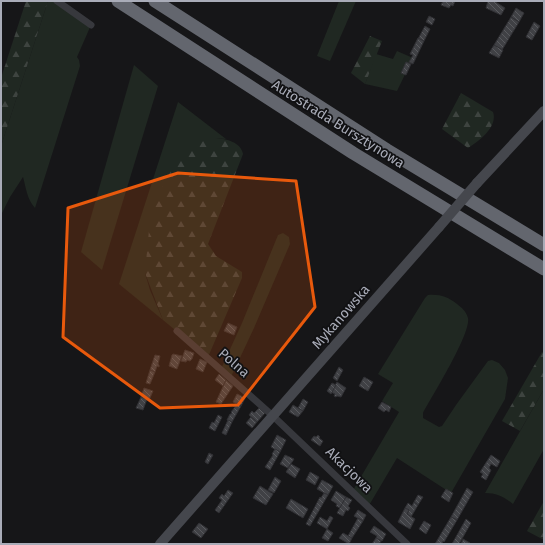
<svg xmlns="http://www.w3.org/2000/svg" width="545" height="545" viewBox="0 0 545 545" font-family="'Fira Sans',sans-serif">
<defs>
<pattern id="forest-firs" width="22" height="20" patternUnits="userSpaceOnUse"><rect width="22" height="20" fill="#202822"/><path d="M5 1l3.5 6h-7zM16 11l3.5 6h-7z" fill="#3e4440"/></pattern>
<pattern id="building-back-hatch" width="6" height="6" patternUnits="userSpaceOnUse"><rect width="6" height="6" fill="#404145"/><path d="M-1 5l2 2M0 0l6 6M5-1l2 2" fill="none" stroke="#595a5e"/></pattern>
</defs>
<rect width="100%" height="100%" fill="#161618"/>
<g fill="#202822">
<path d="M48,1H57L91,25L77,57L79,60L80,66L35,208C27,199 26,188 23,177L10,197L1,215V146Z"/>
<path d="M339,1H356L330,61L317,56Z"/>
<path d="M397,51L413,58L397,91L365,84L376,54L393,59Z"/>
<path d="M134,65L158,86L102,270L81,252Z"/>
<path d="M178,102L226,139L216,138L145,273L150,290L163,320L119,284Z"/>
<path d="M283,233L289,237L290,244L254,328L231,377L221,369L242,323L278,235Z"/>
<path d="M428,295C440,294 448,297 457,304C462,308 466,311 468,318C471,334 432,396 423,413V418L439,427L442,426L456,405L488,361L492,360L499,363L505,370L508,378L505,399L451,493L397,458L368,507L352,492L399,412L382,401L393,383L378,374L425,298Z"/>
<path d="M544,389V449L513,504C504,497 497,493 485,493Z"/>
</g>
<g fill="url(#forest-firs)">
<path d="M26,1H48L1,146V78Z"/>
<path d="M370,36L382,41L365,84L351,73Z"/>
<path d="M461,93L493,112C498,127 479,141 468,148L442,129Z"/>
<path d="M216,138C226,139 241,142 243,154L208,244L216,256L242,272V278L208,357L163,320L145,273L149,230L158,195L172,169L186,153L203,141Z"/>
<path d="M542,352L544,353V389L520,431L502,421Z"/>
<path d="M544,501V540L527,531Z"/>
</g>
<g fill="url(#building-back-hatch)" stroke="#303034">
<path d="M443,1H455L453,6L451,5L449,8L441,5Z"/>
<path d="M488,1H494L505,8L501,15L486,8Z"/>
<path d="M516,8L524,13L519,22L511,17Z"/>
<path d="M429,16L435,19L432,25L426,22Z"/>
<path d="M511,17L519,22L502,50L494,45Z"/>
<path d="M534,22L540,26L532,40L526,37Z"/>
<path d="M425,26L430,29L424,41L418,39Z"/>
<path d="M418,38L424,41L413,64L409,62L413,55L410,54Z"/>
<path d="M494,45L503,50L499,58L489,53Z"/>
<path d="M406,62L411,64L406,75L401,73Z"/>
<path d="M228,323L237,327L234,335L224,331Z"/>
<path d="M185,350L194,353L192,359L190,361L187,360L186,362L181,361Z"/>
<path d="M173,354L182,356L177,369L169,366L172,355Z"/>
<path d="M155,355L160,356L158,364L159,365V367L157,366L155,372L150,370Z"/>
<path d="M200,359L207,362L203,372L196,369Z"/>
<path d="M339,367L343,370L337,381L333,378Z"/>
<path d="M150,370L155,372L150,384L146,383Z"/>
<path d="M219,374L226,380L223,386L215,380Z"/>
<path d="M364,377L373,382L368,391L359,386Z"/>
<path d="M226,380L233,386L221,404L216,402Z"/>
<path d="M337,382L346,388L341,397L337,396L336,397L334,396L335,394L331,392Z"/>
<path d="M332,383L336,385L331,394L327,391Z"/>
<path d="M144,388L153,391L149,400L141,397Z"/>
<path d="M237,394L245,398L241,406L233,402Z"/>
<path d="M141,397L147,399L143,410L136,408Z"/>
<path d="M303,399L308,402L303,411L298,408Z"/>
<path d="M382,402L391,407L389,412L386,410L384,412L378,408Z"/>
<path d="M236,403L241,406L232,422L227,420L230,414H231L232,413L231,412L235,407L233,406L234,404L236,405Z"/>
<path d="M293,405L303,411L298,417L289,412Z"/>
<path d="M259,408L265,413L257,422L249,415L252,411L254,413Z"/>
<path d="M218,415L222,417L215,431L209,428L212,422L214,423Z"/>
<path d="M251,417L257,422L252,428L246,423Z"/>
<path d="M228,420L232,422L226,435L222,433Z"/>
<path d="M277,435L286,440L280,452L271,447Z"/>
<path d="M318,435L320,437L319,438L323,441L320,446L311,440L314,436L316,437Z"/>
<path d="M275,449L280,452L270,470L265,467L273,455L272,454Z"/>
<path d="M209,453L213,455L208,464L205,462Z"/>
<path d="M285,455L294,459L288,468L280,464Z"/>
<path d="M491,455L500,461L497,467L491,464L489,468L491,470L486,480L481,477L483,474L480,472Z"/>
<path d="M291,464L300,469L295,478L286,472Z"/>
<path d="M310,472L319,477L315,485L306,480Z"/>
<path d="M275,477L281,481L274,493L268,490Z"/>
<path d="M322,480L333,486L328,495L317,489Z"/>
<path d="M260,486L273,494L266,505L253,498Z"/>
<path d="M467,488L473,492L457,520L451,517Z"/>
<path d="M446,489L453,493L449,502L441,497Z"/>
<path d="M228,490L233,493L219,513L215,510L222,500L219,498L222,494L224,496Z"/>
<path d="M336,491L346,497L340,508L336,506L337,504L331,500Z"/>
<path d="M324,493L328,495L310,526L306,524L320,497L321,498Z"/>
<path d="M418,495L423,497L418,505L414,502Z"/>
<path d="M346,497L352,500L348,506L350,508L348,511L346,510L343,516L337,513Z"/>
<path d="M291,499L308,509L303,518L286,508Z"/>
<path d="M414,502L418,505L411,517L407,514L409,510L405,508L408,503L412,506Z"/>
<path d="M405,508L409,510L407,514L415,519L410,529L398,522Z"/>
<path d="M358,510L366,515L363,521L354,516Z"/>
<path d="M330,516L333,518L327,529L317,523L320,517L327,521Z"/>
<path d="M451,517L457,520L444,542L443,541L442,544H435Z"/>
<path d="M358,518L363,521L352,538L348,536Z"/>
<path d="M466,519L471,523L459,544H452Z"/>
<path d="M424,521L431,525L426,534L419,529Z"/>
<path d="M199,523L208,529L201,538L192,532Z"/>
<path d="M374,526L386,534L382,541L376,538L377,536L370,532Z"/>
<path d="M327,529L333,533L328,541L322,538Z"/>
<path d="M343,533L352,538L349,544L339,538Z"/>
<path d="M376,538L381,541L379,544H372Z"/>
<path d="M463,539L470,543L469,544H461Z"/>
</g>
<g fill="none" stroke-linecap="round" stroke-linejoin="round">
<g stroke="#37383d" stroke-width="7">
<path d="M57,1L91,25"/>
<path d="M177,331L273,416L407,544"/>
</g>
<g stroke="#45474d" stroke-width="10">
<path d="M477,183L544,111"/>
<path d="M160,544L439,227"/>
</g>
<g stroke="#63666e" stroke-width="13">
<path d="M118,1L353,153L544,269"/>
<path d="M155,1L387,150L544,245"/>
</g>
<path stroke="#45474d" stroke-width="10" d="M439,227L477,183"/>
</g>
<path fill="#e8590c" fill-opacity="0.2" stroke="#e8590c" stroke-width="3" stroke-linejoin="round" d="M178,173L296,181L315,307L238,405L160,408L63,337L68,208Z"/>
<g text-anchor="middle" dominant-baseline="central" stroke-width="3.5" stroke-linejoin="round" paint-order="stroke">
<g font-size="14" fill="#a9acb8" stroke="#111113">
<text transform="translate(338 124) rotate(32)">Autostrada Bursztynowa</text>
<text transform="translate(341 317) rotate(-49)">Mykanowska</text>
<text transform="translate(234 363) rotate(41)">Polna</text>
<text transform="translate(349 470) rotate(44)">Akacjowa</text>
</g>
</g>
<rect width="545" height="545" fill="none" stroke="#a9acb8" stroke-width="4"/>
</svg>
